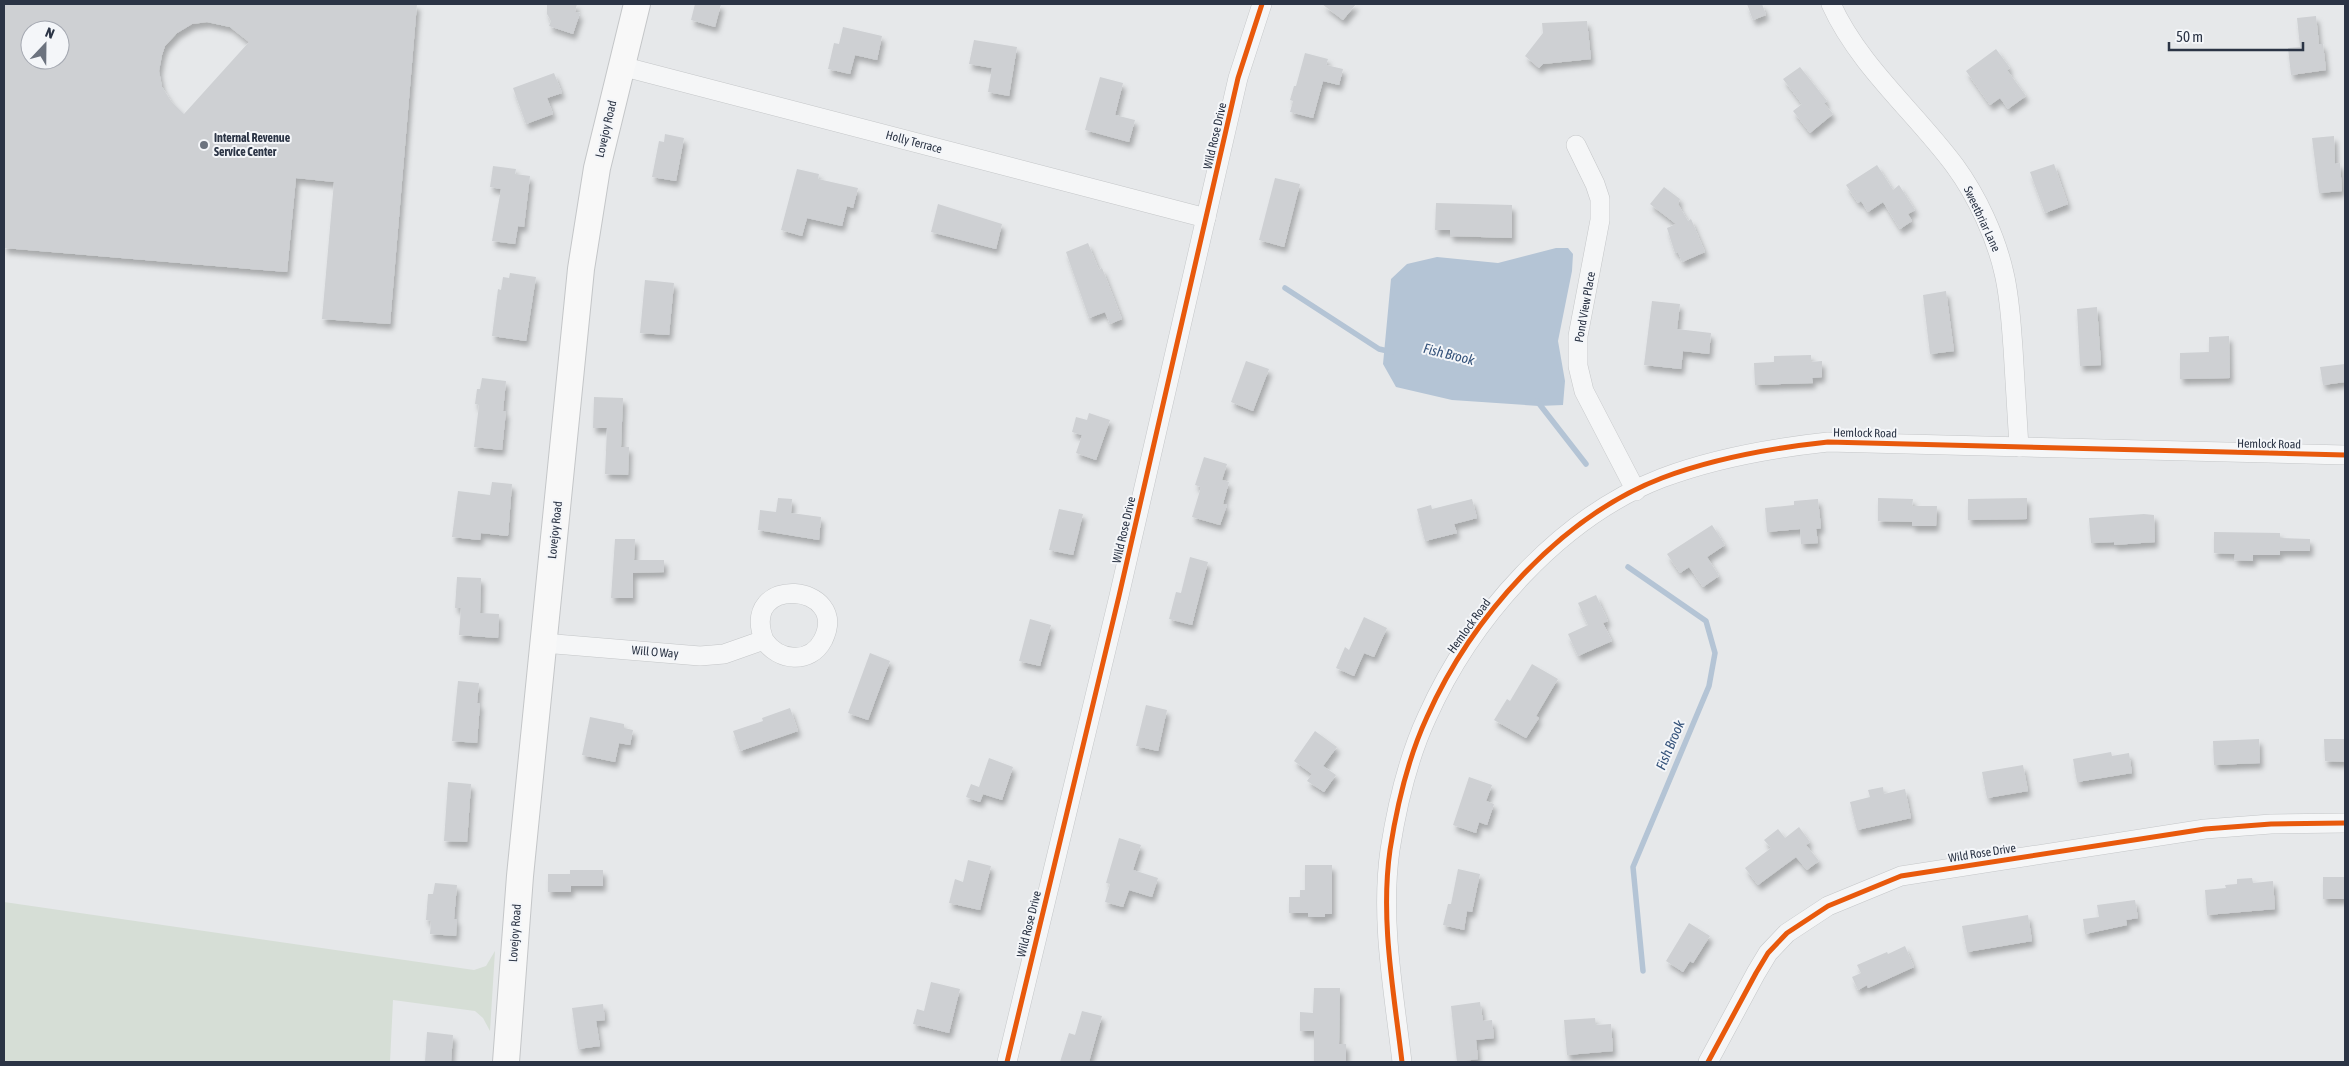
<svg xmlns="http://www.w3.org/2000/svg" width="2349" height="1066" viewBox="0 0 2349 1066" font-family="'Asap Condensed',sans-serif">
<defs>
<filter id="shadow"><feDropShadow dx="3" dy="5.5" stdDeviation="2.5" flood-color="#0004"/></filter>
</defs>
<rect width="100%" height="100%" fill="#e6e8ea"/>
<path fill="#d6ded6" d="M4,902L474,970L486,966L495,951L490,1031L483,1018L475,1011L393,1000L390,1062H4Z"/>
<path fill="#b4c4d5" d="M1556,248H1568L1573,254L1572,271L1558,341L1565,381L1563,405L1539,406L1452,400L1396,387L1383,364L1391,279L1407,264L1437,257L1498,263Z"/>
<g fill="none" stroke-linecap="round" stroke-linejoin="round">
<g stroke="#b4c4d5" stroke-width="5.5">
<path d="M1285,288L1379,349L1392,352"/>
<path d="M1537,401L1586,464"/>
<path d="M1628,567L1706,621L1715,653L1709,686L1633,867L1643,971"/>
</g>
</g>
<g fill="#ced0d3" fill-rule="evenodd" filter="url(#shadow)">
<path d="M4,4H417L390,324L322,319L334,182L296,178L287,272L4,248ZM207,22L230,27L249,42L184,114L171,101L162,87L159,71L162,55L165,46L177,33L192,24ZM30,30H60V60H30Z"/>
<path d="M547,4H577L575,12L580,13L573,34L549,26L551,21L547,14Z"/>
<path d="M695,4H721L715,27L691,20Z"/>
<path d="M1322,4H1356L1343,20Z"/>
<path d="M1747,4H1762L1766,15L1753,20Z"/>
<path d="M2316,16L2319,44H2323L2326,70L2291,75L2288,48L2300,47L2297,18Z"/>
<path d="M1587,21L1591,59L1543,64L1539,68L1525,56L1543,33L1542,23Z"/>
<path d="M843,27L882,36L877,60L855,55L850,74L828,69L834,43L839,44Z"/>
<path d="M974,40L1017,47L1009,96L988,92L992,68L969,64Z"/>
<path d="M1996,49L2010,68L2007,70L2026,96L2008,109L2000,98L1990,105L1966,71Z"/>
<path d="M1305,53L1328,59L1326,65L1343,69L1339,85L1323,81L1313,118L1290,112L1293,101L1290,100L1294,86H1296Z"/>
<path d="M1800,67L1827,101L1824,103L1833,114L1810,133L1793,111L1802,104L1783,79Z"/>
<path d="M554,73L562,93L547,98L553,114L526,124L513,88Z"/>
<path d="M1100,77L1123,83L1115,115L1135,120L1129,142L1085,130Z"/>
<path d="M665,134L684,138L676,181L652,177L659,141L664,142Z"/>
<path d="M2334,136L2335,164L2340,163L2342,191L2319,193L2312,138Z"/>
<path d="M2054,164L2068,204L2045,213L2030,172Z"/>
<path d="M1877,165L1893,190L1899,185L1915,210L1908,214L1912,221L1900,229L1883,202L1868,212L1861,201L1858,203L1846,185Z"/>
<path d="M493,166L516,169L515,174L530,176L524,227L518,226L515,244L492,241L501,189L490,187Z"/>
<path d="M797,169L819,174L818,179L858,188L853,208L847,206L842,226L807,218L802,236L781,230Z"/>
<path d="M1275,178L1300,184L1284,247L1259,240Z"/>
<path d="M1664,187L1680,199L1678,204L1688,221L1691,219L1705,252L1682,262L1678,252L1675,253L1667,228L1676,224L1650,204Z"/>
<path d="M1436,203L1512,205V238L1450,236V230H1435Z"/>
<path d="M938,204L1002,224L996,249L931,232Z"/>
<path d="M1088,243L1099,270L1102,268L1122,319L1110,324L1105,312L1089,318L1066,252Z"/>
<path d="M510,273L536,277L526,341L492,336L498,289L501,290L503,277L509,278Z"/>
<path d="M645,280L674,283L669,335L640,333Z"/>
<path d="M1946,291L1954,351L1930,354L1923,295Z"/>
<path d="M1652,301L1680,304L1677,329L1711,333L1709,354L1683,351L1681,369L1644,365Z"/>
<path d="M2097,307L2101,365L2080,366L2077,309Z"/>
<path d="M2229,336L2230,378L2180,379V353L2209,352V337Z"/>
<path d="M1811,355V362L1822,361V377L1812,378L1813,383L1755,385L1754,363L1774,362V356Z"/>
<path d="M1246,361L1269,369L1253,411L1231,402Z"/>
<path d="M2345,364V382L2323,385L2320,367Z"/>
<path d="M482,378L506,381L503,411H506L502,450L474,447L479,405L475,404L477,389H480Z"/>
<path d="M594,397L623,398L621,447H629L628,475L605,474L607,428H593Z"/>
<path d="M1089,413L1110,420L1096,460L1076,453L1082,435L1072,432L1076,417L1087,420Z"/>
<path d="M1204,457L1227,464L1222,480L1229,482L1223,504L1227,505L1220,525L1192,517L1201,487L1195,485Z"/>
<path d="M492,482L512,484L508,536L481,533L480,540L452,537L458,491L490,495Z"/>
<path d="M778,498L792,499L791,513L821,517L819,540L758,530L760,510L776,512Z"/>
<path d="M1878,498L1913,499L1912,506H1937L1936,526H1912V522L1878,521Z"/>
<path d="M2027,498V519L1968,520V499Z"/>
<path d="M1472,499L1477,518L1454,524L1457,533L1425,541L1417,509L1431,505L1432,509Z"/>
<path d="M1818,499L1821,528L1816,529L1818,543L1801,544L1800,529L1767,532L1765,508L1794,505V501Z"/>
<path d="M1059,509L1083,514L1073,555L1049,550Z"/>
<path d="M2144,514L2154,515L2155,542L2114,545V542L2091,543L2089,518Z"/>
<path d="M1712,525L1725,545L1707,557L1719,576L1703,587L1689,567L1680,573L1667,554Z"/>
<path d="M2214,532L2280,533V538L2310,539V551H2280V555H2253V561L2234,560L2235,554L2214,553Z"/>
<path d="M615,539H635L634,560H664V572L633,573V598H611Z"/>
<path d="M1190,557L1208,562L1192,625L1169,619L1176,592L1181,593Z"/>
<path d="M457,577L481,578L480,613L499,614L498,638L459,635L461,608H455Z"/>
<path d="M1596,595L1608,621L1603,623L1612,641L1578,656L1568,634L1588,625L1578,603Z"/>
<path d="M1364,617L1387,628L1374,657L1364,653L1354,676L1336,668L1345,647L1349,650Z"/>
<path d="M1030,619L1051,625L1040,666L1019,661Z"/>
<path d="M870,653L890,661L868,720L848,713Z"/>
<path d="M1532,664L1558,679L1536,716L1539,718L1526,738L1494,720L1507,699L1510,701Z"/>
<path d="M458,681L479,683L477,703H480L477,743L452,741Z"/>
<path d="M1146,705L1167,710L1158,751L1136,746Z"/>
<path d="M790,708L798,731L740,751L733,731L763,721L762,718Z"/>
<path d="M590,717L624,724V728L633,730L630,745L619,743L615,762L582,755Z"/>
<path d="M1315,731L1337,747L1323,766L1336,775L1324,792L1307,781L1312,774L1294,761Z"/>
<path d="M2259,739L2260,763L2214,765L2213,741Z"/>
<path d="M2324,739H2345V762L2325,761Z"/>
<path d="M2111,752L2112,756L2129,753L2132,773L2077,782L2073,759Z"/>
<path d="M989,758L1013,767L1002,800L983,794L980,802L966,797L971,784L979,787Z"/>
<path d="M2023,765L2028,791L1987,798L1982,772Z"/>
<path d="M1469,777L1492,785L1486,801L1494,804L1487,825L1479,822L1476,833L1453,825Z"/>
<path d="M448,782L471,784L467,842L444,841Z"/>
<path d="M1883,787L1884,794L1905,789L1911,818L1857,830L1850,802L1870,797L1868,790Z"/>
<path d="M1799,827L1810,842L1806,845L1819,861L1807,870L1796,857L1758,885L1745,868L1771,848L1764,840L1778,829L1785,838Z"/>
<path d="M1119,838L1141,845L1133,870L1158,878L1152,897L1129,890L1123,907L1105,902L1110,884L1106,883Z"/>
<path d="M968,860L991,866L980,910L949,903L955,879L963,882Z"/>
<path d="M1305,865H1332V914H1325V917H1308V913H1289V897H1300V890H1305Z"/>
<path d="M1458,869L1480,874L1472,912L1467,911L1464,930L1443,925L1448,904H1451Z"/>
<path d="M570,870H603V886H571V892H548V874H570Z"/>
<rect x="2323" y="877" width="22" height="22"/>
<path d="M2252,878L2253,883L2273,881L2275,909L2207,915L2205,890L2226,888L2225,885L2237,884V879Z"/>
<path d="M435,883L457,885L454,919H457L456,936L430,934L431,921L426,920L428,894H433Z"/>
<path d="M2135,900L2138,918L2126,920L2127,925L2085,934L2083,919L2099,917L2097,905Z"/>
<path d="M2028,915L2032,941L1967,952L1962,926Z"/>
<path d="M1689,923L1710,936L1693,963L1690,961L1683,972L1666,961Z"/>
<path d="M1905,946L1914,967L1868,988L1867,985L1858,990L1852,977L1861,973L1857,965L1887,952L1888,954Z"/>
<path d="M931,982L960,989L949,1033L913,1024L917,1009L924,1011Z"/>
<path d="M1314,988H1340L1339,1044H1346V1062H1314V1031H1300V1012L1313,1013Z"/>
<path d="M1480,1002L1483,1021L1492,1020L1494,1038L1476,1040L1478,1059L1457,1062L1451,1006Z"/>
<path d="M603,1004L605,1020L596,1021L600,1046L578,1049L572,1008Z"/>
<path d="M1082,1011L1102,1016L1089,1062H1060L1069,1033L1075,1035Z"/>
<path d="M1595,1018L1596,1025L1611,1024L1613,1051L1567,1055L1564,1020Z"/>
<path d="M427,1032L453,1035L451,1062H425Z"/>
</g>
<g fill="none" stroke-linecap="round" stroke-linejoin="round">
<g stroke="#c4c6c8" stroke-width="20">
<g id="minor">
<path d="M1831,4C1859,66 1915,112 1955,166C1977,196 1996,237 2004,273C2010,298 2011,323 2013,348C2015,381 2017,414 2019,447"/>
<path d="M621,66L1206,218"/>
<path d="M1576,145L1595,184L1600,199V220L1578,336V366L1584,391L1636,491"/>
<path d="M543,643L700,656L724,654L764,640C739,573 851,583 823,640C810,665 778,661 764,640"/>
<path d="M1007,1062L1119,596L1238,78L1262,4"/>
<path d="M1402,1062C1394,993 1380,920 1390,850C1397,805 1408,758 1427,717C1471,618 1560,517 1662,478C1715,458 1772,448 1828,442L2345,455"/>
<path d="M1708,1062L1756,973L1768,953L1787,933L1828,906L1901,876L2205,829L2271,824L2345,823"/>
</g>
</g>
<g stroke="#c4c6c8" stroke-width="28">
<path id="secondary" d="M506,1062L520,876L581,269L597,168L637,4"/>
</g>
<use href="#minor" stroke="#f5f6f7" stroke-width="19"/>
<use href="#secondary" stroke="#f8f8f8" stroke-width="26"/>
<g stroke="#f4f6f9" stroke-width="8">
<g id="cycleway">
<path d="M1007,1062L1119,596L1238,78L1262,4"/>
<path d="M1402,1062C1394,993 1380,920 1390,850C1397,805 1408,758 1427,717C1471,618 1560,517 1662,478C1715,458 1772,448 1828,442L2345,455"/>
<path d="M1708,1062L1756,973L1768,953L1787,933L1828,906L1901,876L2205,829L2271,824L2345,823"/>
</g>
</g>
<use href="#cycleway" stroke="#e8590c" stroke-width="5"/>
</g>
<circle fill="#6c737f" stroke="#f4f6f9" stroke-width="2" cx="204" cy="145" r="5"/>
<g text-anchor="middle" dominant-baseline="central" stroke-width="4" stroke-linejoin="round" paint-order="stroke">
<g font-size="12" fill="#2b3445" stroke="#f4f6f9">
<text transform="translate(606 129) rotate(-77)">Lovejoy Road</text>
<text transform="translate(1215 136) rotate(-77)">Wild Rose Drive</text>
<text transform="translate(914 142) rotate(15)">Holly Terrace</text>
<text transform="translate(1982 219) rotate(65)">Sweetbriar Lane</text>
<text transform="translate(1585 307) rotate(-80)">Pond View Place</text>
<text transform="translate(1865 433) rotate(1)">Hemlock Road</text>
<text transform="translate(2269 444) rotate(1)">Hemlock Road</text>
<text transform="translate(555 530) rotate(-84)">Lovejoy Road</text>
<text transform="translate(1124 530) rotate(-77)">Wild Rose Drive</text>
<text transform="translate(1469 626) rotate(-54)">Hemlock Road</text>
<text transform="translate(655 652) rotate(5)">Will O Way</text>
<text transform="translate(1982 853) rotate(-9)">Wild Rose Drive</text>
<text transform="translate(1029 924) rotate(-76)">Wild Rose Drive</text>
<text transform="translate(515 933) rotate(-86)">Lovejoy Road</text>
</g>
<g font-size="12" font-weight="bold" fill="#2b3445" stroke="#f4f6f9" text-anchor="start">
<text x="214" y="138">Internal Revenue<tspan x="214" dy="14">Service Center</tspan></text>
</g>
<g font-size="14" font-style="italic" fill="#34527a" stroke="#f4f6f9">
<text transform="translate(1449 354) rotate(14)">Fish Brook</text>
<text transform="translate(1670 745) rotate(-67)">Fish Brook</text>
</g>
</g>
<rect width="2349" height="1066" fill="none" stroke="#2b3445" stroke-width="10"/>
<g transform="translate(45 45) rotate(22)"><circle r="24" fill="#f4f6f9" stroke="#a4a8b1"/>
<path d="M0-4L9 19L0 12L-9 19Z" fill="#6c737f"/>
<text y="-8" font-size="14" font-weight="bold" text-anchor="middle" fill="#2b3445">N</text>
</g>
<path d="M2169 42v8h134v-8" fill="none" stroke="#2b3445" stroke-width="2.5"/>
<text x="2176" y="42" font-size="15" fill="#2b3445" stroke="#f4f6f9" stroke-width="4" paint-order="stroke">50 m</text>
</svg>
